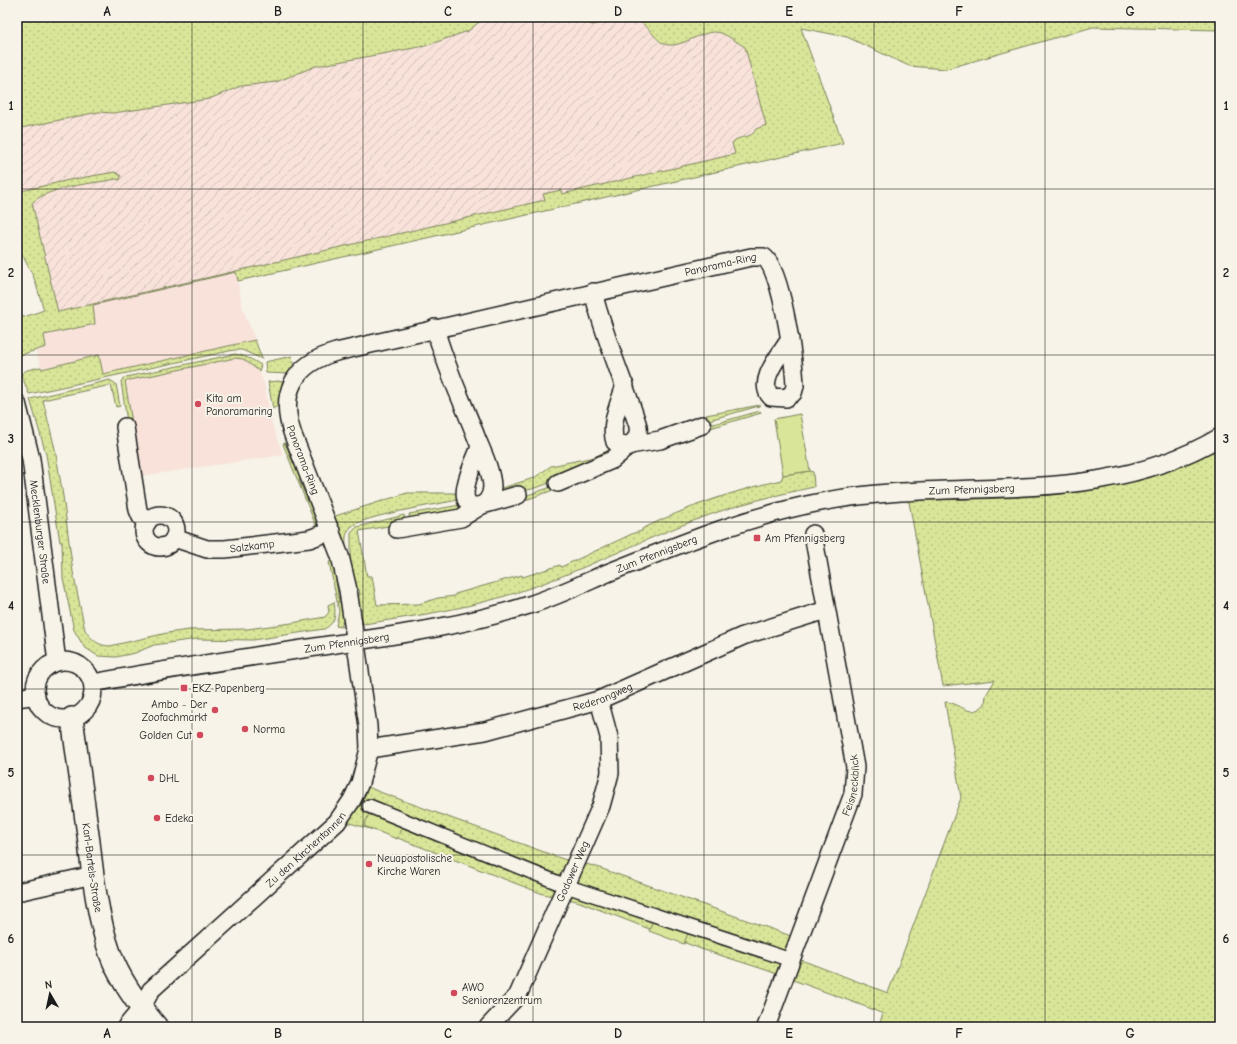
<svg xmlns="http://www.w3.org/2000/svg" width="1237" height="1044" viewBox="0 0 1237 1044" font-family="'Comic Neue',sans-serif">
<defs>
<pattern id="industrial-furrows" width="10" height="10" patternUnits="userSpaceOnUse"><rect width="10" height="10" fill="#f8e2da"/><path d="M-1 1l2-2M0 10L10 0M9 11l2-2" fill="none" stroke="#d4c1ba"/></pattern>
<pattern id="grass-dots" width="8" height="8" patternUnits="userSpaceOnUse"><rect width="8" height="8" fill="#d9e699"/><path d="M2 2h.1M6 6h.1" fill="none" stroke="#bac583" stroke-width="1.8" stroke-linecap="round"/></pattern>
</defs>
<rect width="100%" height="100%" fill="#f7f3e8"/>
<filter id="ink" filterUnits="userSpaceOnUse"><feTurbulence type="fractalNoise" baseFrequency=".025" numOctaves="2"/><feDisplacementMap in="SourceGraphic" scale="8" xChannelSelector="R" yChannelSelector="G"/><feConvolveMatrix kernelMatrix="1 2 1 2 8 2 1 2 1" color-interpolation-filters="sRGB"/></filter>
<g filter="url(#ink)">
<g fill="#f8e2da">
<path d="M236,272L242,306L255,340L102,374L98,355L42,369L35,350L45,347L43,335L92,305Z"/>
<path d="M235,358L243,359L259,371L264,383L272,424L283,455L141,476L125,381Z"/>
</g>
<path fill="url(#industrial-furrows)" d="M490,17H522L526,19L543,17L555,21L566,19L586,21L592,25L625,19L635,20L647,25L659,42L670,46L707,34L720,33L745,47L766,125L756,129L754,134L751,136H742L732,143L735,154L238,281L236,272L93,305L95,324L58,312L35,212L32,203L21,191L17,176V131L21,128L98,112L113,113L209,99L241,86L276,82L316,66L425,46L468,31L483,19Z"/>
<g fill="url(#grass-dots)" stroke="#7a815a">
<path d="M17,17H490L483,19L468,31L425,46L316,66L276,82L241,86L209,99L113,113L98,112L21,128L17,131Z"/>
<path d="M543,17H1220V30L1093,27L946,69L909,66L847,37L801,28L843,143L238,281L236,272L93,305L95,324L44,335L46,347L17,356V316L24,317L44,310L34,278L17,244V192L69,180L115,172L121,176L120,180L116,179C92,184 49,186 32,203L58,312L545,200L543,194L561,190L562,194L735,154L732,143C739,134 752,140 756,129L766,125L745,47C738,43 729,36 721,33C705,28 687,45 671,45C655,46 651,23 634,20C621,17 605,23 592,25C580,17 569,21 556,21C552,21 547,18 543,17Z"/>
<path d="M255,340L262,359L242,350H234L29,394L21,374L27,370L41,367L42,369L99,355L103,374Z"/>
<path d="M235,354C244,355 253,360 261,365L259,371L243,359L235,358L125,381L141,476L127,422L121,381L126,377Z"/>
<path d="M292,356L294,370L290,374L266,373L265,362Z"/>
<path d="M110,380L116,384L120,406L116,407L111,385L43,400L55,449L63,496L73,572L85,630C91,639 98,646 110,646L167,633L189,630L247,629L292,623L325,617L329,612L328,605L334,602C336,614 336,623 324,629L253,640L197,639L154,645L135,653L116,657L98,656L84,647L74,630L63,578L62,542H60L46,454L30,399Z"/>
<path d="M279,381L285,383L280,404L273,409L268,382Z"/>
<path d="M760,405L759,406L709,420L706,415Z"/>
<path d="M760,411L761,413L707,429L710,425Z"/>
<path d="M285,443L294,465L299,468L302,474L299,480L308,501L314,504L318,520L316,526L283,444Z"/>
<path d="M1220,446V1027H878L883,1014L869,1008L766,970L701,949L577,901L543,894L390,835L350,823L337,822L360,783L377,791L563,859L594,866L794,937L788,955L888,993L961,798L945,702C963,703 969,720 985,704L986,695L995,680L943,686L909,502L905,501L909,500C1010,499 1132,499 1220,446Z"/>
<path d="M609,450L610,452C576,471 543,491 504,494L502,488L534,478L551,466L594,457Z"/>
<path d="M810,471L813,472L814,487C776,495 738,504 701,518C638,541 579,573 515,593C466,609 415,616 364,624L360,619L355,596L360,595L359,589L354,590L347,556L351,555V533L357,527L404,515L406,523L359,531L367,576H372L377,605L419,604L438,598L455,596V594L522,575L523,577L560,565L561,567L634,533L642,531V529C686,507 733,491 781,480L783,475Z"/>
<path d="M566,482L567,485L523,501L519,498Z"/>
<path d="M407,493H456L458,500C439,504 362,516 351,527C344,534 346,542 346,550L332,517Z"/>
<path d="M460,505L463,511L410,522L409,514Z"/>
<path d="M335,560L339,575L336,580L339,602L344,606V619L341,627L336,626L339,611L329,562Z"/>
</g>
<g fill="#d9e699" stroke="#7a815a">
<path d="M800,414L810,471L783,475L774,419Z"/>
<path d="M370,811L403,823L397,839L364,826Z"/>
<path d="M654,917L689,930L684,944L649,931Z"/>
</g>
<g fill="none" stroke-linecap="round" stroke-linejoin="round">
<g stroke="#1c1c1c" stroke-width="16">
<path id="pedestrian" d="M369,806L566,886L791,960"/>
</g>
<g stroke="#1c1c1c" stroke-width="20">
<g id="minor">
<path d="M593,292C604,337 624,381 638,426C640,441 628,450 615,442C609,424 620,402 625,385"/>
<path d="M435,328C445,366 463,402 477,439C483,453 491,470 492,486C492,496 486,507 475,506C452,504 476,458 480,447"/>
<path id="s1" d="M17,403L31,459L57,662"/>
<path d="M125,427L138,510L141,517L147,523"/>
<path d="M558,483L612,460L630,445L660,440L702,425"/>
<circle cx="160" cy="531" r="16"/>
<path d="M397,529L461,518L482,505L518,495"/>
<path id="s2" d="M174,538L207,549H225L309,539L331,531"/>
<circle cx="64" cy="690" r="29"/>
<path id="s3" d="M93,683C171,668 251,657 329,645C397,635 464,626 529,605C555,597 580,585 605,574C675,546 747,516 821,502C955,475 1096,511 1220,437"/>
<path d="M17,698L36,695"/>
<path id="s4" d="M369,749L485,731L599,700L743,636L826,610"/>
<path d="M17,892L93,875"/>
<path id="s5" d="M126,1027L141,1009L151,990L337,822L352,800L360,783L369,749L368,726L348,590L340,556L293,435C278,393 294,364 336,352L751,257H764C782,270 794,362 795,386L793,393L786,398L771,397C756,381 781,354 790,339"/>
<path id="s6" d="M488,1027L518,995L601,806L610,773L609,737L599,700"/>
<path id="s7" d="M766,1027L853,794L855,767L813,534"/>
</g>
</g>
<g stroke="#1c1c1c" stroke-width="24">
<g id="tertiary">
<path id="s8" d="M72,718C78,759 83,801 89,842C93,879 98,918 110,953C120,981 138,1005 157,1027"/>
</g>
</g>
<use href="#pedestrian" stroke="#f7f3e8" stroke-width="13"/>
<use href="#minor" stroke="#f7f3e8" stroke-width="17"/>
<use href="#tertiary" stroke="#f7f3e8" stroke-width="21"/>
</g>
</g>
<path fill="none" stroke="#1c1c1c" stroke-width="1" stroke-opacity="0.55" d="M192,17V1027M363,17V1027M533,17V1027M704,17V1027M874,17V1027M1045,17V1027M17,189H1220M17,355H1220M17,522H1220M17,689H1220M17,855H1220"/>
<g fill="#d1495b" stroke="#f7f3e8" stroke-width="1.5">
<circle cx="198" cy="404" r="4"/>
<rect x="753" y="534" width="8" height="8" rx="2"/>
<rect x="180" y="684" width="8" height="8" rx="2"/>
<circle cx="215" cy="710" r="4"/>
<circle cx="245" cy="729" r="4"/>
<circle cx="200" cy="735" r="4"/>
<circle cx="151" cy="778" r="4"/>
<circle cx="157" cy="818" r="4"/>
<circle cx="369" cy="864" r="4"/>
<circle cx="454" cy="993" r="4"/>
</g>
<g text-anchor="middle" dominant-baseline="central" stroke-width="4" stroke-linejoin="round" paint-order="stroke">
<g font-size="11" fill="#1c1c1c" stroke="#f7f3e8">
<text stroke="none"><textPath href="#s5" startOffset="1204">Panorama-Ring</textPath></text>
<text transform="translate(303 460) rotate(69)">Panorama-Ring</text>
<text stroke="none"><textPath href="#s3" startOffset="905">Zum Pfennigsberg</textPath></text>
<text stroke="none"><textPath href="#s1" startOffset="131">Mecklenburger Straße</textPath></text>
<text stroke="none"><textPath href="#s2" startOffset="80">Salzkamp</textPath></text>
<text stroke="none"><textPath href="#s3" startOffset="581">Zum Pfennigsberg</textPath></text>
<text stroke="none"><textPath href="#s3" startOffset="257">Zum Pfennigsberg</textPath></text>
<text stroke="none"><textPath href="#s4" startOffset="240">Rederangweg</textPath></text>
<text stroke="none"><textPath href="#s7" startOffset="257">Feisneckblick</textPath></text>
<text stroke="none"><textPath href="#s5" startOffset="254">Zu den Kirchentannen</textPath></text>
<text stroke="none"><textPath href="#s8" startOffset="151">Karl-Bartels-Straße</textPath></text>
<text stroke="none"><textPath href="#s6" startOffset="179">Godower Weg</textPath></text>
</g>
<g font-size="11" fill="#1c1c1c" stroke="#f7f3e8" text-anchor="start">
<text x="206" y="398">Kita am<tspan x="206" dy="13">Panoramaring</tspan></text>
<text x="765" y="538">Am Pfennigsberg</text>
<text x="192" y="688">EKZ Papenberg</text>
<text x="207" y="704" text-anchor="end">Ambo - Der<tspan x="207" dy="13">Zoofachmarkt</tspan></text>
<text x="253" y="729">Norma</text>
<text x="192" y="735" text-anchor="end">Golden Cut</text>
<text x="159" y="778">DHL</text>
<text x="165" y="818">Edeka</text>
<text x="377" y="858">Neuapostolische<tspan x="377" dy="13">Kirche Waren</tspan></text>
<text x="462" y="987">AWO<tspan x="462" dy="13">Seniorenzentrum</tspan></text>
</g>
</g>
<rect width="1237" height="1044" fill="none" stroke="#f7f3e8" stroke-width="44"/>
<g transform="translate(50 994) rotate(351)" stroke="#f7f3e8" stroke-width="3" paint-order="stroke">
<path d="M0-3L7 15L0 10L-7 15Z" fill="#1c1c1c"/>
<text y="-6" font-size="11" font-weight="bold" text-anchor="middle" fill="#1c1c1c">N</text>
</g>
<rect x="22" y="22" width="1193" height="1000" fill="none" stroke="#1c1c1c" stroke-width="1.5"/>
<g font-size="13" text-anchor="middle" font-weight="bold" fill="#1c1c1c">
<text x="107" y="16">A</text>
<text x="278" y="16">B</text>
<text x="448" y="16">C</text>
<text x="618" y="16">D</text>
<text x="789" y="16">E</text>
<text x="959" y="16">F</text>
<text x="1130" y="16">G</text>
<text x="11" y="110">1</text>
<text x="1226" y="110">1</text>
<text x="11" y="277">2</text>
<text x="1226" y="277">2</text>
<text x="11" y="443">3</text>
<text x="1226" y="443">3</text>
<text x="11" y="610">4</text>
<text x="1226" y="610">4</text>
<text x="11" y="777">5</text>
<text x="1226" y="777">5</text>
<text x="11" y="943">6</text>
<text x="1226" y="943">6</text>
<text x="107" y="1038">A</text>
<text x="278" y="1038">B</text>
<text x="448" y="1038">C</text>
<text x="618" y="1038">D</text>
<text x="789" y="1038">E</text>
<text x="959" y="1038">F</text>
<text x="1130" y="1038">G</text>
</g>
</svg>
